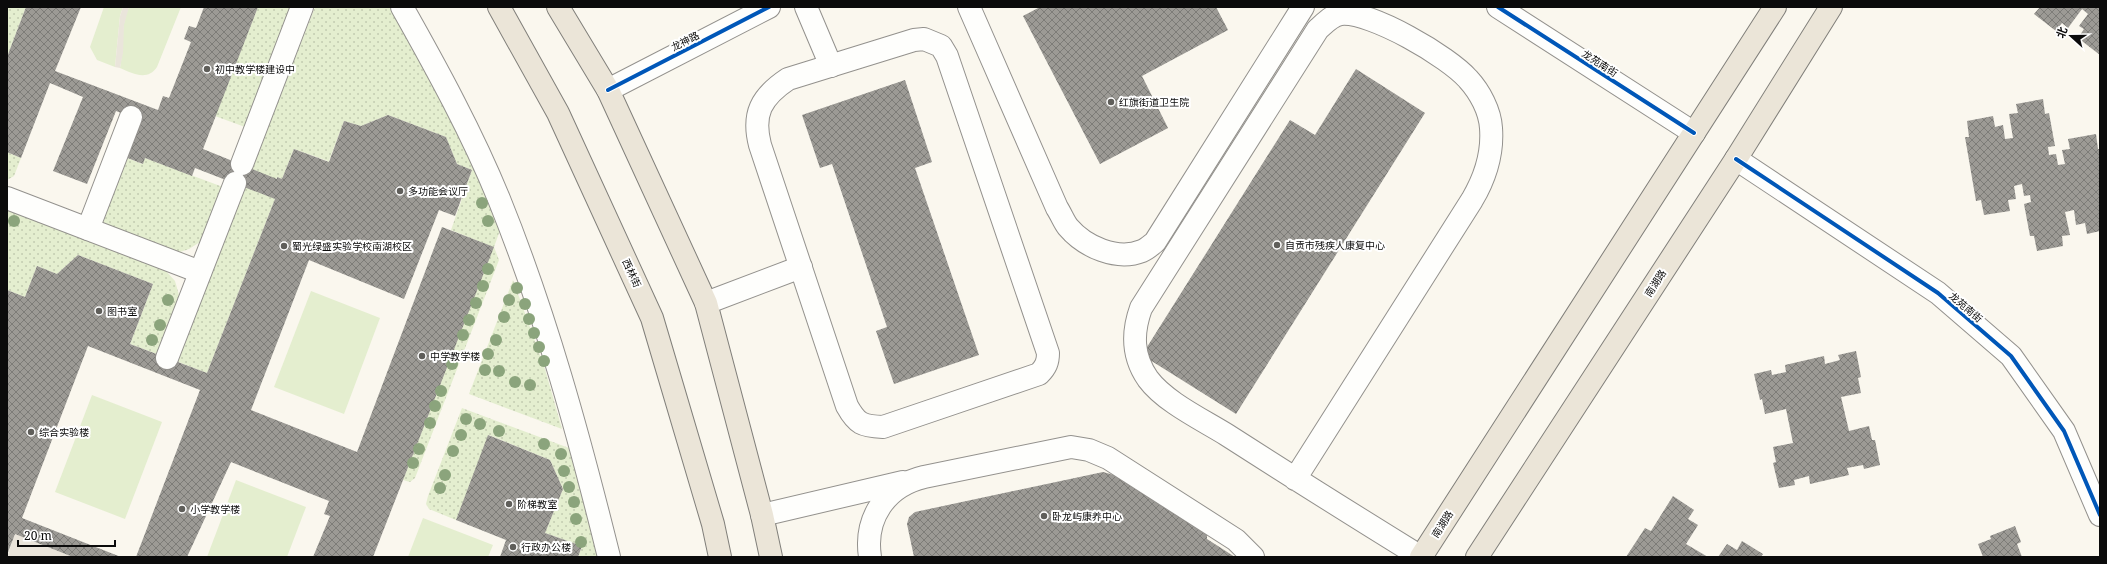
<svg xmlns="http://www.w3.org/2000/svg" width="2107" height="564" viewBox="0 0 2107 564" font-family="'Noto Serif','Noto Sans SC',serif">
<defs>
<pattern id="grass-dots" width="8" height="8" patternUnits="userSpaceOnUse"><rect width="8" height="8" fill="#e4eecf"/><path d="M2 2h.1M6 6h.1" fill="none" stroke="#c2cbb0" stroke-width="1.8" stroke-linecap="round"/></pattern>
<pattern id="building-cross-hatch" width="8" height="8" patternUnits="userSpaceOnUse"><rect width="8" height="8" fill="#9c9a95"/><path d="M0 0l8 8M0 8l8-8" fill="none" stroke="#7d7c78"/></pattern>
</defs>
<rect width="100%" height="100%" fill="#faf7ee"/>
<g fill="url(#grass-dots)">
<path d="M8,7H26L7,57V8Z"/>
<path d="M258,7H292L245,127L215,116Z"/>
<path d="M315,7H391L403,25L503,222L494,247L499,260L415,478L410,482L403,480L493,247L451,230L472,170L457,164L446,137L388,115L361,126L344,121L327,166L328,161L294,149L282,179L277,177L270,196L275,199L207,373L176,361Z"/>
<path d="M7,152L21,158L14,176L7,180Z"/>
<path d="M125,157L142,164L145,158L223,187L200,242L189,249L180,252L167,250L99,224Z"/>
<path d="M7,210L165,270L175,281L179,295L157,354L130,344L153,284L78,255L57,274L37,266L25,297L7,290Z"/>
<path d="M513,280L545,369L562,429L469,394Z"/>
<path d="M462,408L569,448L598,557H578L582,546L545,533L563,489L550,460L489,435L456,520L429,509L426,504L428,496Z"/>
</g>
<g fill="#e4eecf">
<path d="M104,7H123L120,16L115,67L97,60L90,47Z"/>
<path d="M129,7H181L157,67C148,81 133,74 120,68C124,49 120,25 129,7Z"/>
<path d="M311,291L380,318L344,414L274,387Z"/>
<path d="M92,395L162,422L125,519L55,492Z"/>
<path d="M236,480L306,507L287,557H207Z"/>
<path d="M423,518L493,545L488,557H408Z"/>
</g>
<g fill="#eae5db">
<path d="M123,7H129L124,25L123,53L120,68L115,67L120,16Z"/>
<path d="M15,534L73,557H7Z"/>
</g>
<g fill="url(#building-cross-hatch)">
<path d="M26,7H81L55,71L158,110L163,96L169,98L191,42L184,39L189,26L196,28L204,7H258L203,149L277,179V177L282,179L294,149L329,162L344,121L361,126L388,115L446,137L457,164L472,170L455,216L439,210L404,299L309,260L251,410L357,452L442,227L494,247L373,557H313L330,516L324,514L329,501L231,462L187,557H136L200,390L88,346L22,518L121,557H73L15,534L7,555V290L25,297L37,266L57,274L78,255L153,284L130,344L207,373L275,199L195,168L192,176L145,158L143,164L125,157L139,120L116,111L87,184L53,171L83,97L50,83L21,158L7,152V57Z"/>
<path d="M1040,7H1216L1228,30L1142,76L1168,128L1100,164L1023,16Z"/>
<path d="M2040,7H2100V55L2078,38L2084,29L2079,26L2088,14L2082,9L2068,28L2062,23L2056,31L2034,14Z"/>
<path d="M1356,69L1425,113L1236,414L1142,355L1290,120L1315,135Z"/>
<path d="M905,80L932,162L915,168L979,355L894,384L876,331L887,327L832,164L820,168L802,115Z"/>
<path d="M2043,99L2045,114L2049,113L2055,146L2048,147L2049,155L2056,154L2058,165L2065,164L2062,150L2070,149L2068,139L2096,134L2098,149H2100V231L2087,234L2085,223L2076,225L2074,210L2065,212L2070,235L2062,236L2063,246L2037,251L2034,236H2030L2024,204L2031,202L2030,195L2024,196L2022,184L2014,186L2016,199L2008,200L2010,211L1984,215L1981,200L1976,201L1965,137H1969L1967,121L1993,116L1995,127L2003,125L2005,139L2013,138L2009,114L2018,113L2016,104Z"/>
<path d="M1856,351L1861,377L1858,378L1861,393L1841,397L1849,431L1869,426L1872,440H1875L1880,465L1864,469L1863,465L1847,468L1849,475L1810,484L1809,476L1794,480L1795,485L1779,488L1773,463L1776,462L1773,447L1793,443L1786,409L1765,414L1762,399L1760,400L1754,374L1771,370L1772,375L1786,372L1785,365L1824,356L1825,364L1840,360L1838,355Z"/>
<path d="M488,435L550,460L563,489L545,533L582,546L578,557H500L506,540L456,520Z"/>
<path d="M1103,472L1114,475L1207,534V539L1235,557H914L907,524L909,517L915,512Z"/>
<path d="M1673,496L1694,510L1688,519L1698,525L1686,544L1708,557H1626L1645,528L1651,531Z"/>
<path d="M2015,526L2021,542L2017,544L2022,557H1983L1978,544L1991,539L1990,536Z"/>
<path d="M1742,541L1763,554L1761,557H1718L1727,544L1737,550Z"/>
</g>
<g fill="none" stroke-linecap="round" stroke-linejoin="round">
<g stroke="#93918d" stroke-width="24">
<g id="minor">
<path d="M402,7C437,69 472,133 499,199C546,315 579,436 609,557"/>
<path d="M806,7L831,66"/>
<path d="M969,7L1057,208C1061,214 1064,222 1068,227C1085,247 1117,261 1142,251C1147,249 1151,245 1155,242L1303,7"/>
<path d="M1498,7L1694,133"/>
<path d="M924,39L941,46L947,56L1048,353C1048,362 1046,367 1039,374L883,427C862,426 857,424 847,406L760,145C752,114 761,97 788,79L914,40Z"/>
<path d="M608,90L769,7"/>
<path d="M1736,159L1938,293L2011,356L2064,431L2100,515"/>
<path d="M242,164L302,7"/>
<path d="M7,198L200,272"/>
<path d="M88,229L131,117"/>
<path d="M706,303L801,267"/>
<path d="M167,358L235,183"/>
<path d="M1295,479L1472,200C1485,178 1493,154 1491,128C1490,111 1480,92 1468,79C1449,57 1371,11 1341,14C1332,15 1325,23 1318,29L1141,308C1132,333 1132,356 1148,379C1165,402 1203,420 1227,435C1291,476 1356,517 1421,557"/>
<path d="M762,515L903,482"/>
<path d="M870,557C864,518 886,486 924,477L1071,447L1089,450L1108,458L1236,540L1253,557"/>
</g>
</g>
<g stroke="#807f7a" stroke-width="24">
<g id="major">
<path d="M499,7L558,113L652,318L713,524L720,557"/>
<path d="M558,7L608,90L706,303L762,515L771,557"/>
<path d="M1421,557L1775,7"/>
<path d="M1477,557L1736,159L1831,7"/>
</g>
</g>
<use href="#minor" stroke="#fefefc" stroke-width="22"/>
<use href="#major" stroke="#ebe5d8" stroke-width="22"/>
<g stroke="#fff" stroke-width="6">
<g id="cycleway">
<path d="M1498,7L1694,133"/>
<path d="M608,90L769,7"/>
<path d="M1736,159L1938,293L2011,356L2064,431L2100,515"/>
</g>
</g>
<use href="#cycleway" stroke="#0057b8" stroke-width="4"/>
</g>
<g fill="#8ba47c">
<circle cx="482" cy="203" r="6"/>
<circle cx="14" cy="221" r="6"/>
<circle cx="488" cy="221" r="6"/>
<circle cx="488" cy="269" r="6"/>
<circle cx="483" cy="286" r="6"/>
<circle cx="517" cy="288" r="6"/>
<circle cx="168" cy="300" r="6"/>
<circle cx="509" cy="300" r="6"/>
<circle cx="476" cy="303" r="6"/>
<circle cx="525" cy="304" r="6"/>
<circle cx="504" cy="317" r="6"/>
<circle cx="529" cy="319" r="6"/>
<circle cx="469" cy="320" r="6"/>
<circle cx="160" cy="325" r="6"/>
<circle cx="534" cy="333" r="6"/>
<circle cx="463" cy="335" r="6"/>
<circle cx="152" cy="340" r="6"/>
<circle cx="496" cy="340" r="6"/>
<circle cx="539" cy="347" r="6"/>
<circle cx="488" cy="354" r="6"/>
<circle cx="544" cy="361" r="6"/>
<circle cx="452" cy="364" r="6"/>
<circle cx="485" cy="370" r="6"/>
<circle cx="499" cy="371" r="6"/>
<circle cx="515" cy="382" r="6"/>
<circle cx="530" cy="385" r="6"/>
<circle cx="441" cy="391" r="6"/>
<circle cx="435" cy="406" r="6"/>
<circle cx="466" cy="419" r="6"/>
<circle cx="430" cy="423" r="6"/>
<circle cx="480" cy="424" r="6"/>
<circle cx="499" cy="431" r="6"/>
<circle cx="461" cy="435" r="6"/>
<circle cx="544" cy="444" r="6"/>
<circle cx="419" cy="449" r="6"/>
<circle cx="453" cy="451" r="6"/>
<circle cx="561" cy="454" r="6"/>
<circle cx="413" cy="463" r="6"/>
<circle cx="564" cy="471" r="6"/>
<circle cx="445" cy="475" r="6"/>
<circle cx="569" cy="487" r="6"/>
<circle cx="440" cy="488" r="6"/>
<circle cx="574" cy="502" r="6"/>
<circle cx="576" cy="519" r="6"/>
<circle cx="581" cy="542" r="6"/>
</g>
<g fill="#5f5e5a" stroke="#fff" stroke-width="1.5">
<circle cx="207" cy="69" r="4"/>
<circle cx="1111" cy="102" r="4"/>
<circle cx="400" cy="191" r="4"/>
<circle cx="1277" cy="245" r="4"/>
<circle cx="284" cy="246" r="4"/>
<circle cx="99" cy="311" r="4"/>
<circle cx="422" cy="356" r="4"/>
<circle cx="31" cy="432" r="4"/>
<circle cx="509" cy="504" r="4"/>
<circle cx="182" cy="509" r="4"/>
<circle cx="1044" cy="516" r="4"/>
<circle cx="513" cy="547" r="4"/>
</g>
<g text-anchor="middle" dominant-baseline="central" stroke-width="4" stroke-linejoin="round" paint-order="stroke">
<g font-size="10" fill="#0b0b0b" stroke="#fff">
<text transform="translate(685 41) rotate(-27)">龙神路</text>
<text transform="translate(1600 63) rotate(33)">龙苑南街</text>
<text transform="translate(632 273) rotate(65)">西林街</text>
<text transform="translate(1655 283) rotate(-57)">南湖路</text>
<text transform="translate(1966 307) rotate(41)">龙苑南街</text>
<text transform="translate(1442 524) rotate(-57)">南湖路</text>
</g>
<g font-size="10" fill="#0b0b0b" stroke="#fff" text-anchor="start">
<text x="215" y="69">初中教学楼建设中</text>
<text x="1119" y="102">红旗街道卫生院</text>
<text x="408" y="191">多功能会议厅</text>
<text x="1285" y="245">自贡市残疾人康复中心</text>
<text x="292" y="246">蜀光绿盛实验学校南湖校区</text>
<text x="107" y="311">图书室</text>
<text x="430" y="356">中学教学楼</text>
<text x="39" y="432">综合实验楼</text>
<text x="517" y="504">阶梯教室</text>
<text x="190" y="509">小学教学楼</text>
<text x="1052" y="516">卧龙屿康养中心</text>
<text x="521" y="547">行政办公楼</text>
</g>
</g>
<rect width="2107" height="564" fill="none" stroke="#0b0b0b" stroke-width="16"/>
<g transform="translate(2071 36) rotate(291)" stroke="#ffffff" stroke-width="3" paint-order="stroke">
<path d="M0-3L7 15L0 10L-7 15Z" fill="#0b0b0b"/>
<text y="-6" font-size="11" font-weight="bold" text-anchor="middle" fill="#0b0b0b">北</text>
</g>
<path d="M18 540v6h97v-6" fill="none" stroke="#0b0b0b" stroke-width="2"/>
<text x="24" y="540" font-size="12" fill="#0b0b0b" stroke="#ffffff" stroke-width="3" paint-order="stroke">20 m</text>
</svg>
